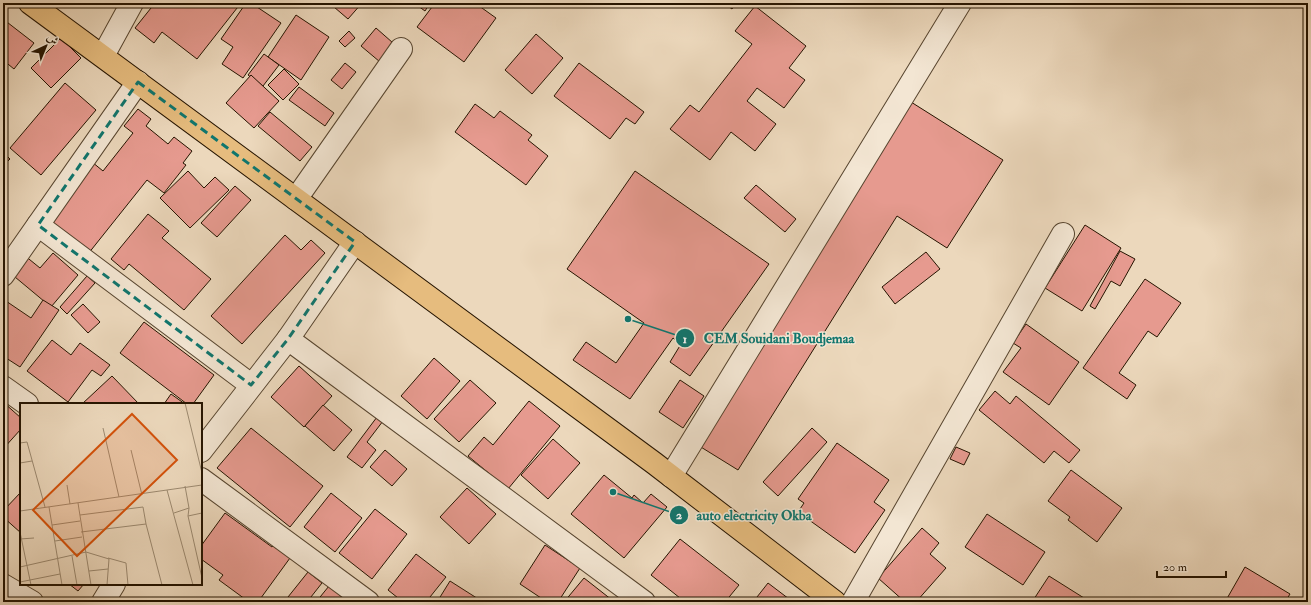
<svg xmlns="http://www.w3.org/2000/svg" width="1311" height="605" viewBox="0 0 1311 605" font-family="'IM FELL Double Pica',Amiri,serif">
<rect width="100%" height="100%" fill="#ecd8bc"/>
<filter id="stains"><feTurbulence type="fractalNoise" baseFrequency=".005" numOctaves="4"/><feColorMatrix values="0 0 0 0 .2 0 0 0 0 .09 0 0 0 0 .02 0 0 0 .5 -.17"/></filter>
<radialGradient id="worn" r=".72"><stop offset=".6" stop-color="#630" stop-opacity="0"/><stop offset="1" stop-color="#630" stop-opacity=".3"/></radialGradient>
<g fill="#e69a8f" stroke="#251400">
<path d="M155,3H241L197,59L162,32L154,43L135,28Z"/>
<path d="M246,3H251L281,23L243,78L222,64L233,47L221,39Z"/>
<path d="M338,3H362L348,19L334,7Z"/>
<path d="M414,3H430L425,11Z"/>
<path d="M435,3H459L464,7L467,3H475L496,18L464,62L417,27Z"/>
<path d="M724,3H736L732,9Z"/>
<path d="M755,6L806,46L789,68L805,80L784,108L757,88L747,101L776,124L755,151L731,132L710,160L670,129L690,105L699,112L752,44L735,31Z"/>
<path d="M296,15L329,37L301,80L268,57Z"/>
<path d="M3,19L34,43L14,69L3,60Z"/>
<path d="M376,28L401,50L386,67L361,46Z"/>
<path d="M349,31L355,38L345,47L339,41Z"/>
<path d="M536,34L563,58L532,94L505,70Z"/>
<path d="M61,38L81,58L51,88L31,68Z"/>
<path d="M264,54L279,65L263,86L248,75Z"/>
<path d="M345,63L356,72L342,89L331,80Z"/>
<path d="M579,63L644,112L635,124L626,118L610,139L554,96Z"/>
<path d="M284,69L299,84L283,100L268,85Z"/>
<path d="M251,75L279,101L254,128L226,103Z"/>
<path d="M65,83L96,110L41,175L10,148Z"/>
<path d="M299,87L334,113L325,126L289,100Z"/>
<path d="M911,102L1003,160L947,248L897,216L738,470L696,444Z"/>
<path d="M475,104L494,118L500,111L532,135L528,140L548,156L526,185L455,132Z"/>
<path d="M138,109L151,119L146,126L168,144L174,137L192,151L183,163L186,165L164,193L147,180L88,254L45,221L92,162L103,171L133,133L124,126Z"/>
<path d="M270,112L312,147L300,161L258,126Z"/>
<path d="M3,152L10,159L3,166Z"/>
<path d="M188,171L204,188L215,177L229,190L190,228L160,198Z"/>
<path d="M635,171L769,264L690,376L670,362L681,344L673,338L630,399L573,360L586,342L616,363L644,323L567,269Z"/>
<path d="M756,185L796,219L785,232L744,198Z"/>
<path d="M235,186L251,200L217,237L201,223Z"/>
<path d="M148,214L169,231L162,238L211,279L184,310L129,264L124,270L111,259Z"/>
<path d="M1085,225L1121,248L1082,311L1045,288Z"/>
<path d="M285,235L301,250L311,240L325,253L242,344L211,316Z"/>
<path d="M1120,251L1135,259L1120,286L1111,281L1095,309L1090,306Z"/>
<path d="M926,252L940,269L895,304L882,287Z"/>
<path d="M53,253L78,275L51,307L9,272L24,255L40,268Z"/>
<path d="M87,276L95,283L67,314L60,307Z"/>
<path d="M1145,279L1181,303L1157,337L1148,331L1119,373L1136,385L1127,399L1083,368Z"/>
<path d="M3,299L31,318L43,300L59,310L20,367L3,356Z"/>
<path d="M83,304L100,322L88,333L71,315Z"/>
<path d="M144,322L214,375L193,404H187L120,353Z"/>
<path d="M1026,324L1079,362L1049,405L1003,372L1021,348L1013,343Z"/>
<path d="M52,340L71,355L80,343L110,365L101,376L92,370L68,402L27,371Z"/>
<path d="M434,358L460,381L427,419L401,396Z"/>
<path d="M299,366L332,396L304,427L271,397Z"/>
<path d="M112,376L139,404H82Z"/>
<path d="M470,380L496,403L459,442L434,419Z"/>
<path d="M680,380L704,396L683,428L659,412Z"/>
<path d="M995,391L1010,404L1016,396L1080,450L1069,463L1054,451L1044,463L979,410Z"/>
<path d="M171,394L185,404H164Z"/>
<path d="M529,401L560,426L508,489L468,456L484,437L493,445Z"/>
<path d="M3,402L21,418V429L3,449Z"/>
<path d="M323,405L352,430L334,451L305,426Z"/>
<path d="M377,417L383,421L367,442L376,450L362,468L347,457Z"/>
<path d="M251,428L323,486L290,527L217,468Z"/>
<path d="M812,428L827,442L778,496L763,482Z"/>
<path d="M553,439L580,463L548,499L521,475Z"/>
<path d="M837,443L889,480L874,502L885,510L855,553L798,512L804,503L798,499Z"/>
<path d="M956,447L970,453L964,465L950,459Z"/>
<path d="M385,450L407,469L392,486L370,467Z"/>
<path d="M1071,470L1122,508L1097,542L1068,520L1070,517L1048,501Z"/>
<path d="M604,475L632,498L634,495L643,503L651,494L667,507L624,558L571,514Z"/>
<path d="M467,488L496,514L469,544L440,517Z"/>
<path d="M21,492V533L3,517V511Z"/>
<path d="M331,493L362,518L335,552L304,527Z"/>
<path d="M375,509L407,534L372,579L339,553Z"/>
<path d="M225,513L272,547L273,546L290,558L258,602H249L219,580L223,575L201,559V546Z"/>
<path d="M987,514L1045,552L1023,585L965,547Z"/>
<path d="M922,528L939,543L930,554L946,568L916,602H905L878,578Z"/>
<path d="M680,539L739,585L725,602H685L651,575Z"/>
<path d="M545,545L580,568L558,602H547L520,584Z"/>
<path d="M416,554L446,577L426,602H403L388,590Z"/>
<path d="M1245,567L1290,594L1285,602H1225Z"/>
<path d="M308,572L322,583L307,602H284Z"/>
<path d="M1049,576L1084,598L1081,602H1032Z"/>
<path d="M584,578L612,600L610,602H564Z"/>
<path d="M450,581L483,602H437Z"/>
<path d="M768,583L793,602H763L757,597Z"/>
<path d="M69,584H84L78,591Z"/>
<path d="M329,586L348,602H316Z"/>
</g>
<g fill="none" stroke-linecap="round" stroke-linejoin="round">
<g stroke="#57452f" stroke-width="24">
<g id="minor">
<path d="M103,56L132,3"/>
<path d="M296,199L401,49"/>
<path d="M38,225L251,385"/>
<path d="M3,275L138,82"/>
<path d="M288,339L644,602"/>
<path d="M3,387L27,404"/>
<path d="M201,451L288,339L355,242"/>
<path d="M671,476L960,3"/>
<path d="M201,479L368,602"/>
<path d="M3,585L32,602"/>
<path d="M103,602L114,584"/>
<path d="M853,602L1063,234"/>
</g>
</g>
<g stroke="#251400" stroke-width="24">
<path id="major" d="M30,3L654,463L835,602"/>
</g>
<use href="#minor" stroke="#f3e6d3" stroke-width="22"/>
<use href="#major" stroke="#e6bc7e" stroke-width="22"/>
</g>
<path fill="none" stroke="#0f766e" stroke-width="3" stroke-dasharray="8 5" stroke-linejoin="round" d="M138,82L355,242L288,339L251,385L38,225Z"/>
<g transform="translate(20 403)">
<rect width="182" height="182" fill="#ecd8bc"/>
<path fill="none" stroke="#9c8a71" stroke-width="1" d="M165,0L182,70M83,25L99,94M0,40L7,39L25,104M111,47L122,92M0,60L12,58M47,82L50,101M165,83L169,105M147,87L173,182M58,100L71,182M29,104L42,182M0,108L182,82M154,110L169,105L168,113L182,175M60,112L123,104L126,121L61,129M168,113L182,110M126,121L142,182M32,122L60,118M0,129L11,182M0,136L14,135M35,138L62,134M52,153L57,182M88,155L106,160L108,182M0,164L66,149L89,156L87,182M69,168L88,166M0,179L40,171"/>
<path fill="#d4520b" fill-opacity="0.15" stroke="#d4520b" stroke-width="2" d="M112,11L157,57L57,153L13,107Z"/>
<rect width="182" height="182" fill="none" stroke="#251400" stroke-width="2"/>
</g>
<path fill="none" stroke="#0f766e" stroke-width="1.5" d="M628 319L685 338M613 492L679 515"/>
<g fill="#0f766e" stroke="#f3e6d3" stroke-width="1.5">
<circle cx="628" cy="319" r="4"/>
<circle cx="613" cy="492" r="4"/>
<circle cx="685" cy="338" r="10"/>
<circle cx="679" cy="515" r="10"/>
</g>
<g font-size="12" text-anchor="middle" font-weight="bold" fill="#fff">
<text x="685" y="343">1</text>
<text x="679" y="519">2</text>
</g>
<g font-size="14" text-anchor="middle" font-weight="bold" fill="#0f766e" stroke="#f3e6d3" stroke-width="3" stroke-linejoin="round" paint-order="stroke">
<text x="779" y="343">CEM Souidani Boudjemaa</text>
<text x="754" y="520">auto electricity Okba</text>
</g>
<rect width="1311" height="605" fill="none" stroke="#ecd8bc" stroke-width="16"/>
<rect x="4" y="4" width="1303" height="597" fill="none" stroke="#251400" stroke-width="2"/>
<rect x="8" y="8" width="1295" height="589" fill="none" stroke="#251400"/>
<g transform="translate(46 46) rotate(44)" stroke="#f3e6d3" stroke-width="3" paint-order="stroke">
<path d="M0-3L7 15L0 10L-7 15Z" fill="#251400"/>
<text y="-6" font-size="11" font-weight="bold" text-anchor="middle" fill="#251400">ش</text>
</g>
<path d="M1157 571v6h69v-6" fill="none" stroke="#251400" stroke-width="2"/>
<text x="1163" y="571" font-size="12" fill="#251400" stroke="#f3e6d3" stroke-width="3" paint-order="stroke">20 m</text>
<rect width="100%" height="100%" filter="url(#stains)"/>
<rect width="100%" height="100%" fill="url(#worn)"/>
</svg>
